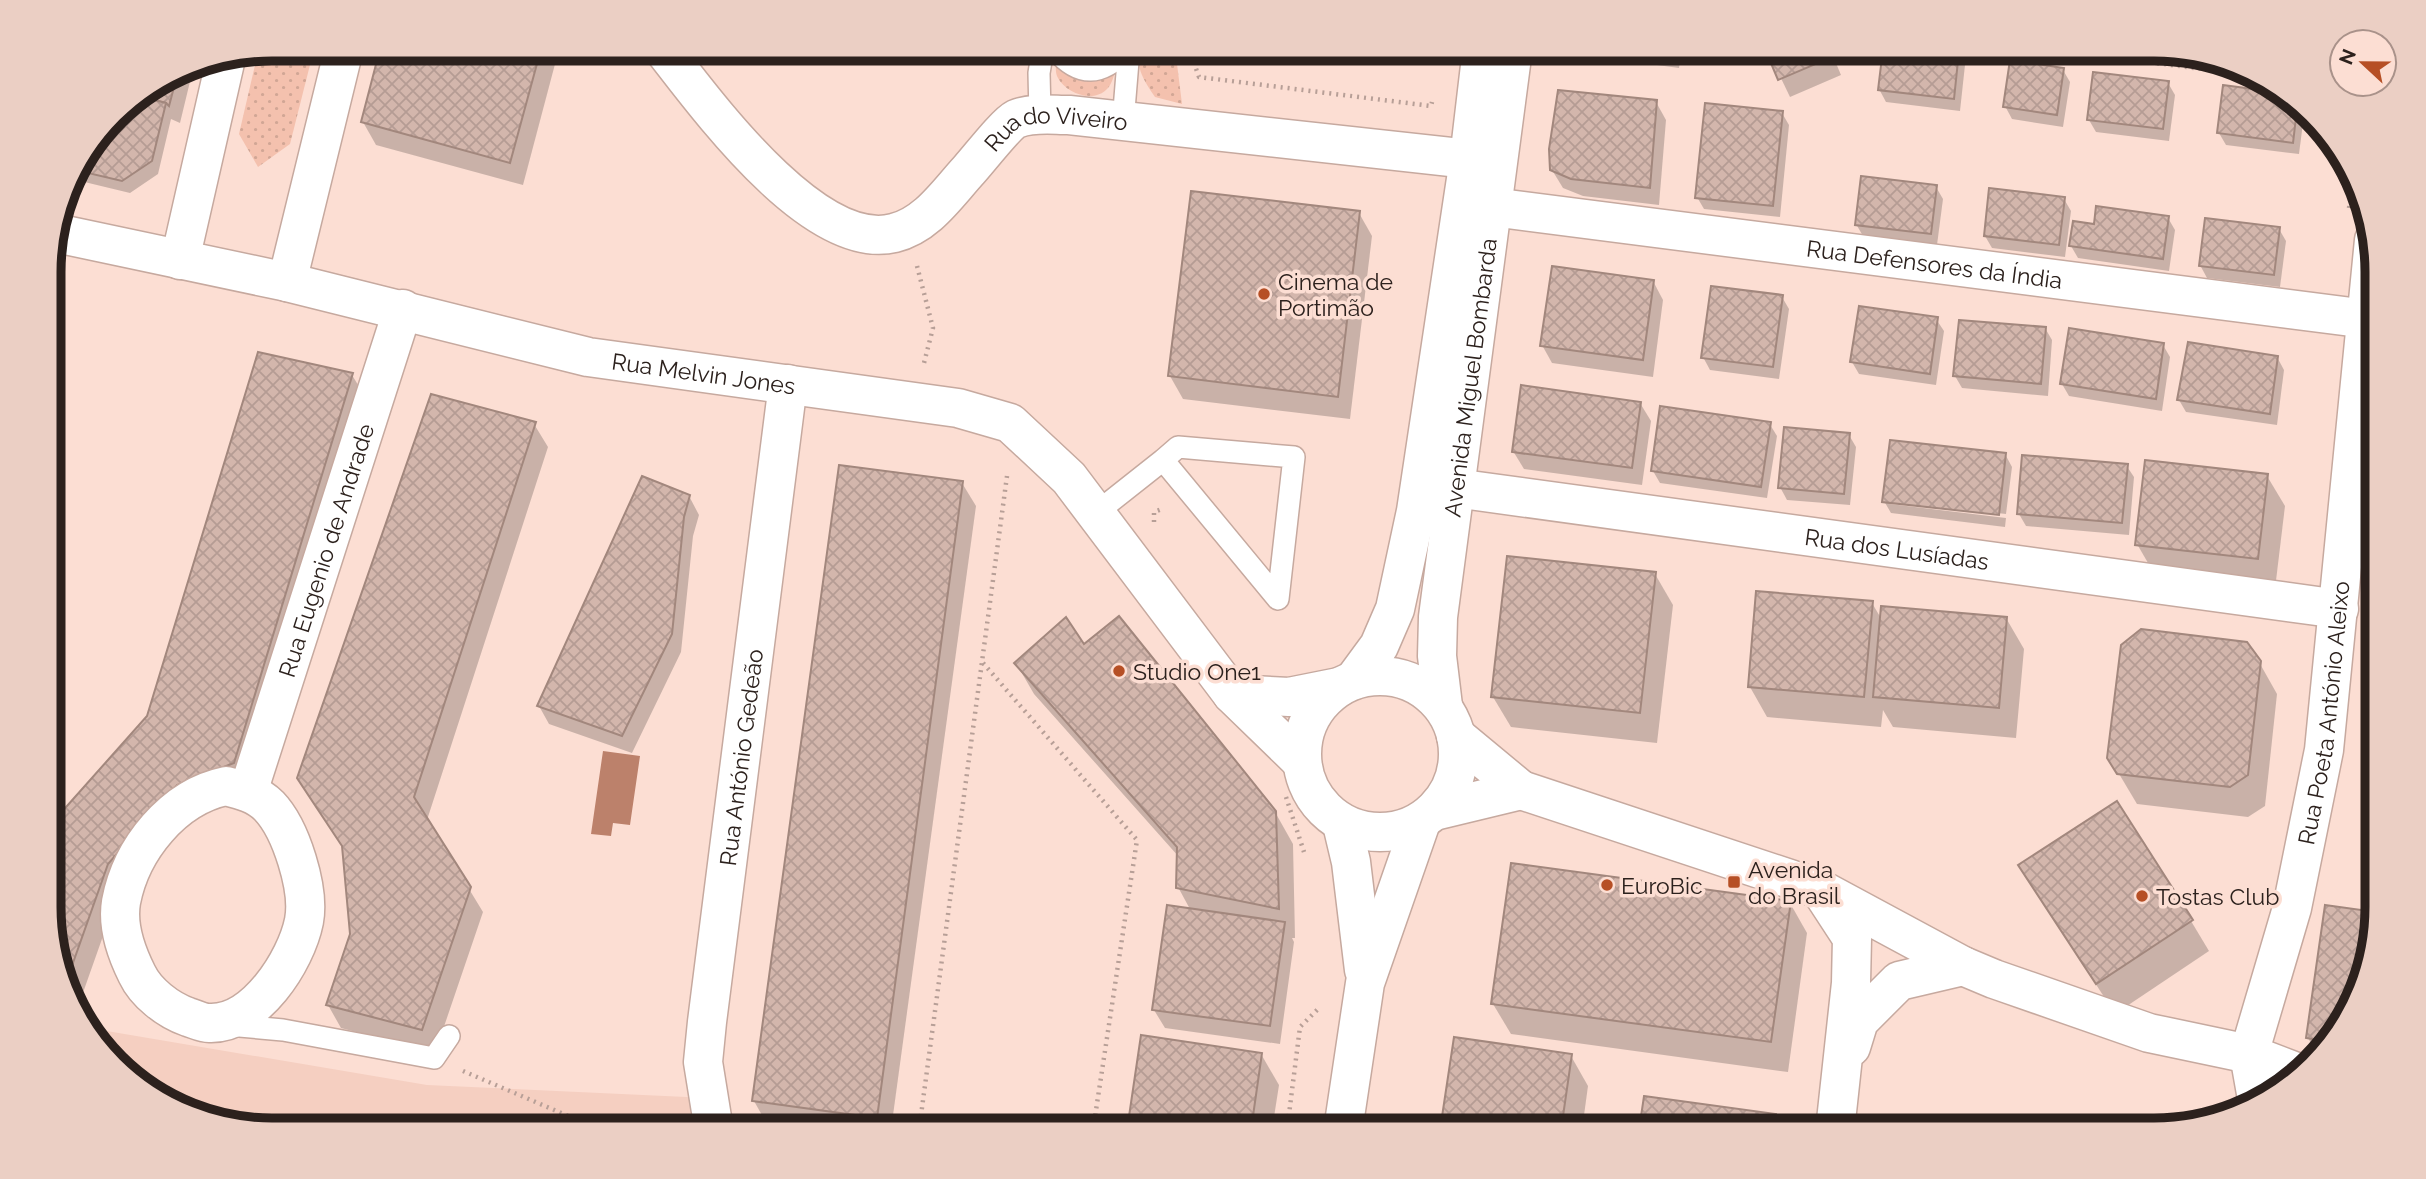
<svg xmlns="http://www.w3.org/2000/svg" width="2426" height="1179" viewBox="0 0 2426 1179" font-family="Raleway,sans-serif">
<defs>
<pattern id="park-dots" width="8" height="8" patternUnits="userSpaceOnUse" patternTransform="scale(1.75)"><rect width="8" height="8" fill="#f4c1ae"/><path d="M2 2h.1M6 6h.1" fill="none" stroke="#d1a695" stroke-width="1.8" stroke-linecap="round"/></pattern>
<pattern id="building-cross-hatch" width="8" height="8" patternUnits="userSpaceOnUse" patternTransform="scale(1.75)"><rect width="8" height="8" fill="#d3b6ac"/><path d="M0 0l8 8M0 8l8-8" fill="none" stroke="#b59c94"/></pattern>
</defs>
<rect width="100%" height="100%" fill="#fcded3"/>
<path fill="#f5cfc1" d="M89,1028L427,1085L708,1098L714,1130H273L174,1107L95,1042Z"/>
<g fill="url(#park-dots)">
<path d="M273,49H314L290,144L258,167L239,134L258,52Z"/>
<path d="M1063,49H1114L1109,55L1087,61Z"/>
<path d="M1139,49H1162L1177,64L1182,104L1155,97C1144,81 1136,69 1139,49Z"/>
<path d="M1056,61L1116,70C1113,77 1112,85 1106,90C1092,103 1066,93 1058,78C1055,73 1056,67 1056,61Z"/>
</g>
<path fill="#bc816b" d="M603,751L640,756L630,825L613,823L611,836L591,834Z"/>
<g fill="#0003">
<path d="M382,49H559L523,185L376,145L363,122Z"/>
<path d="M782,49H810L808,57Z"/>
<path d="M1573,49H1682L1679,68L1576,54Z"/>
<path d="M1767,49H1830L1841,75L1790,97Z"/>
<path d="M1885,49H1929L1958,53L1965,65L1960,111L1886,102L1879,89Z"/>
<path d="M194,65L180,123L171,119L158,174L130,193L72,179L66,195L72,174L125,105L187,66Z"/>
<path d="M2063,70L2070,82L2063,127L2012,119L2005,106Z"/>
<path d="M2168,83L2175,95L2169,141L2096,132L2089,120Z"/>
<path d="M2225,87L2279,94L2304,115L2299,154L2226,145L2219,133Z"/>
<path d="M1656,102L1666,120L1659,205L1583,196L1563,188L1552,170Z"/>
<path d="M1782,113L1789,125L1780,217L1704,209L1697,197Z"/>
<path d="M1936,187L1943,199L1937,245L1863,236L1856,224Z"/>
<path d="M2064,199L2071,211L2065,257L1992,248L1985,236Z"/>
<path d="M1359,213L1372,236L1350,419L1183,399L1170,376Z"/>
<path d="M2168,218L2175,230L2169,271L2078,258L2071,246Z"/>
<path d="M2279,229L2286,241L2280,287L2207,278L2200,265Z"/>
<path d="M1653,281L1663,300L1653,377L1552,363L1542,345Z"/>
<path d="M1782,297L1789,309L1779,379L1710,370L1703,357Z"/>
<path d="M1936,319L1944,331L1936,385L1859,374L1852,362Z"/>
<path d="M2045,328L2052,340L2048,396L1962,388L1955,376Z"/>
<path d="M2163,345L2170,357L2162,411L2069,396L2062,384Z"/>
<path d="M2277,357L2284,370L2277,425L2186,412L2179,400Z"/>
<path d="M352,375L366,398L247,786L190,808L120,888L79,1004L51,936V829L53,823L148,717Z"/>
<path d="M1640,403L1651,421L1642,485L1524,469L1513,451Z"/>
<path d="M1769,423L1777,436L1767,498L1660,483L1653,471Z"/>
<path d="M534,424L548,447L427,820L483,912L435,1053L341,1028L328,1005L352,934L344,849L299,778Z"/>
<path d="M1849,435L1856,447L1850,505L1787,500L1780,487Z"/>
<path d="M2005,454L2012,467L2006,514L1890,501V504L2006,518L2005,527L1891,513L1884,501Z"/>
<path d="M2126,465L2134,477L2129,535L2026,526L2019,514Z"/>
<path d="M2267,476L2285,506L2275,589L2155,575L2137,544Z"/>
<path d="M962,483L976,506L891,1130H811L767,1124L754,1101Z"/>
<path d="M689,496L699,515L693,536L681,652L632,753L549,724L539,706Z"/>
<path d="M1655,574L1673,605L1657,743L1511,727L1493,697Z"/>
<path d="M1872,603L1882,620L2006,618L2024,649L2016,738L1893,727L1883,710L1881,727L1767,717L1750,687Z"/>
<path d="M1084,646L1275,812L1293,844L1295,938H1292L1294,942L1280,1044L1165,1028L1154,1010L1191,911L1178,887L1179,857L1034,694L1016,663Z"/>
<path d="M2259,662L2277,694L2265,806L2248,817L2137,804L2109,757Z"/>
<path d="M2020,866L2191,921L2209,951L2115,1014Z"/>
<path d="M1790,903L1807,933L1788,1072L1511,1034L1493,1004Z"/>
<path d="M2375,914L2354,1005L2315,1050L2308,1038Z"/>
<path d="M1261,1054L1279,1085L1272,1130H1129Z"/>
<path d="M1571,1056L1588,1086L1582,1130H1442Z"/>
<path d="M1775,1115L1783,1130H1641Z"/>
</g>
<g fill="url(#building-cross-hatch)" stroke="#a2877d" stroke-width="2">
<path d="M380,49H541L510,163L361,122Z"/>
<path d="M1765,49H1829L1832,57L1778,80Z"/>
<path d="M1883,49L1959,51L1954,99L1878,90Z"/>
<path d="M2010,60L2064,68L2057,115L2003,107Z"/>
<path d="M178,72L169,106L166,103L138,96Z"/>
<path d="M2093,72L2169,81L2163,129L2087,120Z"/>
<path d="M2223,85L2276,92L2297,109L2293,143L2217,133Z"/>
<path d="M1558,90L1657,100L1650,188L1571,179L1550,170L1549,149Z"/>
<path d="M138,96L166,103L152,161L122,181L75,170L125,105Z"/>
<path d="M1705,103L1783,111L1773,206L1695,198Z"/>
<path d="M1861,176L1937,185L1931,234L1855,225Z"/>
<path d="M1989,188L2065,197L2059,245L1984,236Z"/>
<path d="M1191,191L1360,211L1338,397L1168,376Z"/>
<path d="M2096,206L2169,216L2163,259L2069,246L2073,221L2094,224Z"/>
<path d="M2205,218L2280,227L2274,275L2199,266Z"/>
<path d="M1552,266L1654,280L1643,360L1540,346Z"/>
<path d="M1711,286L1783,295L1773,367L1701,358Z"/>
<path d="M1859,306L1938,317L1930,374L1850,362Z"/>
<path d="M1959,320L2046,327L2041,384L1953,376Z"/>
<path d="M2069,328L2164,343L2156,399L2060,384Z"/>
<path d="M2188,342L2278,356L2270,414L2177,400Z"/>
<path d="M258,352L353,373L234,763L177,785L108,864L68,977L51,936V824L147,716Z"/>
<path d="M1521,385L1641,402L1632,468L1512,452Z"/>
<path d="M431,394L536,422L414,797L471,887L422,1030L326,1005L350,934L342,846L297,778Z"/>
<path d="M1660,406L1771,422L1761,487L1651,471Z"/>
<path d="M1784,427L1850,433L1844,494L1778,488Z"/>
<path d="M1890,440L2006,453L1999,515L1882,502Z"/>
<path d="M2022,455L2128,464L2122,523L2017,514Z"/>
<path d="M2145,460L2268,474L2258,559L2135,545Z"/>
<path d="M839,465L963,481L877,1118L752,1101Z"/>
<path d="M642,476L690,495L684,517L672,634L622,736L537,706Z"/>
<path d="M2376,483V559L2368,558Z"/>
<path d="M1507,556L1656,572L1640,713L1491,697Z"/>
<path d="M1756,591L1873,601L1864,697L1748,687Z"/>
<path d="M1881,606L2007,617L1999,708L1873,697Z"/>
<path d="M1119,616L1276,811L1279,909L1176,888L1177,847L1014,663L1066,617L1084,644Z"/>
<path d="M2141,629L2247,642L2261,661L2248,775L2230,787L2117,774L2107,758L2121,645Z"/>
<path d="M2117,801L2193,920L2096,984L2018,865Z"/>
<path d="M1511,863L1791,901L1771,1042L1491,1004Z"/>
<path d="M1167,905L1285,922L1270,1026L1152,1010Z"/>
<path d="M2325,905L2376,912L2354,1005L2323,1041L2306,1038Z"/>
<path d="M1141,1035L1262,1053L1251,1130H1127Z"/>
<path d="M1454,1037L1572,1054L1561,1130H1440Z"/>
<path d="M1644,1096L1776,1114L1774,1130H1639Z"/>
</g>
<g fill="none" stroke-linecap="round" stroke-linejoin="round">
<g stroke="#c6a99f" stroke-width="24">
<g id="lane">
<path d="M1055,49C1079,78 1102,76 1127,49"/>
<path d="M1040,114L1039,73L1043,49"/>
<path d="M1123,122L1129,49"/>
<path d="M1096,513L1163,460L1278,599L1294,457L1178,447L1163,460"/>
<path d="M228,1025L283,1030L434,1058L449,1036"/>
</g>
</g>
<g stroke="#c6a99f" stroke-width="41">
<g id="street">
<path id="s1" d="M663,49C706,104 814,253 894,233C927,225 947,194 969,170C979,159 1006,124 1016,119C1032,112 1052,115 1069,115L1469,159L1492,207L2375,320"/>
<path id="s2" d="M56,233L287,282L588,357L958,408L1010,423L1069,478L1232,694L1301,761"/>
<path d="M180,260L226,58"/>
<path d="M287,282L344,49"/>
<path id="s3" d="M1455,488L2339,609"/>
<path d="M1232,694L1289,697L1339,687"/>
<path d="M1456,736L1521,790"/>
<path d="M226,786C242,790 257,794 269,806C291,829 310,889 304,921C296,961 255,1025 209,1023C202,1023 195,1019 188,1017C168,1010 146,993 137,974C126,952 117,926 121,902C131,849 173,797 226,786Z"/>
<path id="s4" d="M248,792L403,309"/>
<path d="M1434,811L1521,790"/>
<path d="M1820,889L1852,938L1851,983L1835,1130"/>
<path d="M1851,1047L1859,1021L1899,981L1963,966"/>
<path id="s5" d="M2257,1099L2249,1054L2292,908L2324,750L2374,240"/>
<path id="s6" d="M714,1130L703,1062L707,1022L788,384"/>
</g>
</g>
<g stroke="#c6a99f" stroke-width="41">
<g id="secondary">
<circle cx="1380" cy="754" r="78"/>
<path d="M1354,680L1379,646L1395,609L1416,511L1469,159L1482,49"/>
<path id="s7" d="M1443,706L1437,656L1438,617L1513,49"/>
<path d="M1521,790L1820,889L1963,966L1994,979L2149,1033L2249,1054L2296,1072"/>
<path d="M1342,824L1351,862L1364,970"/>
<path d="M1343,1130L1365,983L1421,822"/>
</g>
</g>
<g stroke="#b79f97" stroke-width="4.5" stroke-dasharray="2 5" stroke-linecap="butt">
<path d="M1189,49L1199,77L1431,106L1432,102"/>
<path d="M2046,49L2257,76"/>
<path d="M2349,208L2352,187"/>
<path d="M917,266L933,328L924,363"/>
<path d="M1154,522V512L1162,509"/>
<path d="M983,663L1137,840L1093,1130"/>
<path d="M1286,797L1304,852"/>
<path d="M463,1071L601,1130"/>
<path d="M919,1130L1007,476"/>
<path d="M1287,1130L1300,1027L1319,1008"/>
</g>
<use href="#lane" stroke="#fff" stroke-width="21"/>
<use href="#street" stroke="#fff" stroke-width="38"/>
<use href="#secondary" stroke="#fff" stroke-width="38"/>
</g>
<g fill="#b64f25" stroke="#fcded3" stroke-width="2.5">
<circle cx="1264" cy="294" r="7"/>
<circle cx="1119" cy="671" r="7"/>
<rect x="1727" y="875" width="14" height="14" rx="3.5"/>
<circle cx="1607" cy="885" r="7"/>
<circle cx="2142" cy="896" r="7"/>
</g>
<g text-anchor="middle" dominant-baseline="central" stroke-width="7" stroke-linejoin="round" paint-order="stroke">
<g font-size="23" fill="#2c211d" stroke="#fcded3">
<text stroke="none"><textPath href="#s1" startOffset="513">Rua do Viveiro</textPath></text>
<text stroke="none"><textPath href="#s1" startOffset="1432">Rua Defensores da Índia</textPath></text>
<text stroke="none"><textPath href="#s2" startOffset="663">Rua Melvin Jones</textPath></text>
<text stroke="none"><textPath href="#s7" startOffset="331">Avenida Miguel Bombarda</textPath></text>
<text stroke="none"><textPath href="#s3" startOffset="446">Rua dos Lusíadas</textPath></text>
<text stroke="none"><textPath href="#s4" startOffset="254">Rua Eugenio de Andrade</textPath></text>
<text stroke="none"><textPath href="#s5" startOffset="396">Rua Poeta António Aleixo</textPath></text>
<text stroke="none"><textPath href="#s6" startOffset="376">Rua António Gedeão</textPath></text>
</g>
<g font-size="23" fill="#2c211d" stroke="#fcded3" text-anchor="start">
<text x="1278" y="281">Cinema de<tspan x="1278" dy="26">Portimão</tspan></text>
<text x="1133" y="671">Studio One1</text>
<text x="1748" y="869">Avenida<tspan x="1748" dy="26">do Brasil</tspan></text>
<text x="1621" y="885">EuroBic</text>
<text x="2156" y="896">Tostas Club</text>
</g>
</g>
<path d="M0 0H2426V1179H0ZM272 61H2154A211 211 0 0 1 2365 272V907A211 211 0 0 1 2154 1118H272A211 211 0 0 1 61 907V272A211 211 0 0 1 272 61Z" fill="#ebcfc4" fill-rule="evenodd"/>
<path fill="none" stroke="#2c211d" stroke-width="9" d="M272 61H2154A211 211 0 0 1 2365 272V907A211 211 0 0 1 2154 1118H272A211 211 0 0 1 61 907V272A211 211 0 0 1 272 61Z"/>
<g transform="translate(2363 63) rotate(292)"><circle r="33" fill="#fcded3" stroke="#a9928a" stroke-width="2"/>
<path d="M0-5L12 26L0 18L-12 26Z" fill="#b64f25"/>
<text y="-10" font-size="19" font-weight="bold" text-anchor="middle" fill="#2c211d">N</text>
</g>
</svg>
